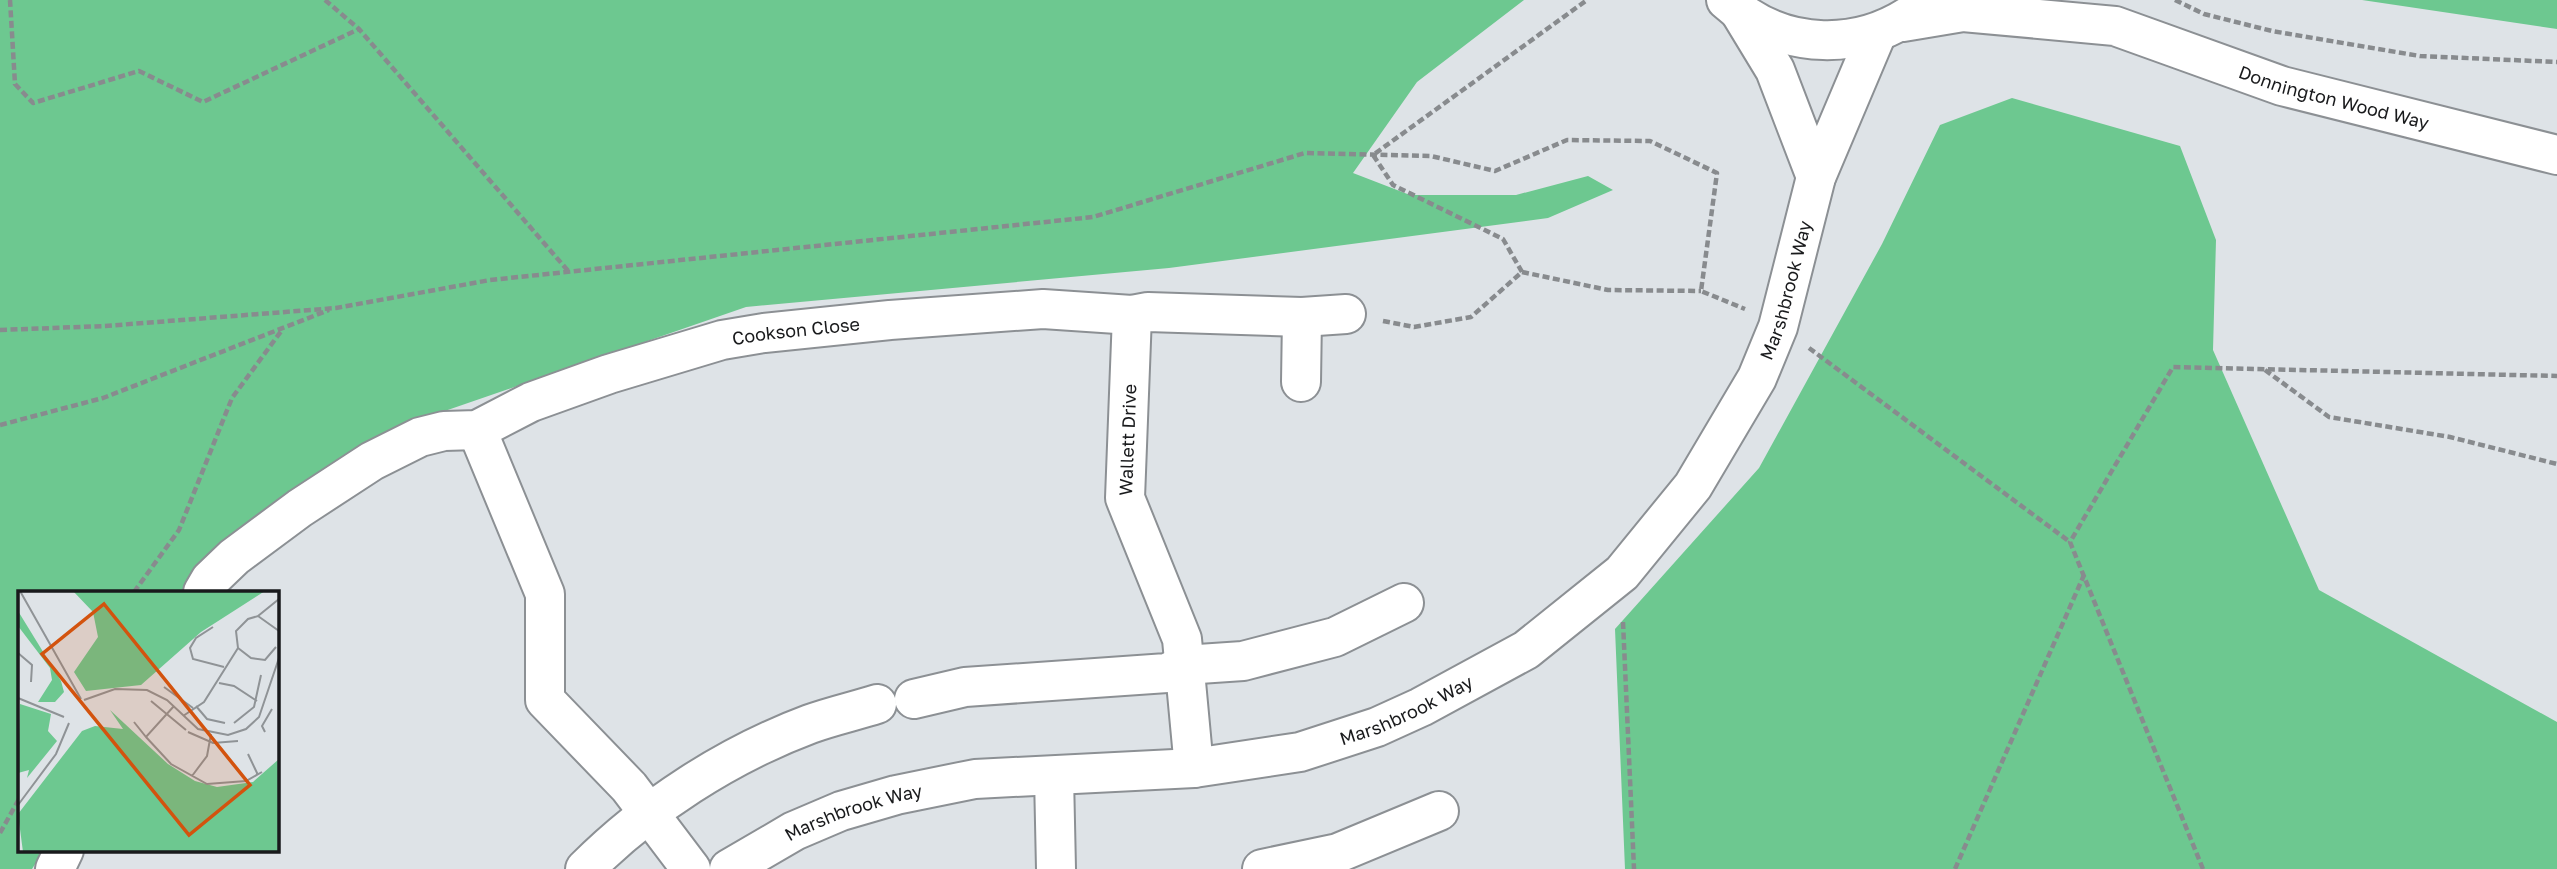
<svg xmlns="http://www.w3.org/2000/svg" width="2557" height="869" viewBox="0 0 2557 869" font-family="'Golos Text',sans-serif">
<rect width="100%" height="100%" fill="#dee3e7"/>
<g fill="#6dc890">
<path d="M0,0H1524L1417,82L1353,173L1410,195H1516L1588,176L1613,190L1548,218L1169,268L746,307L410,423L195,592H19V850H44L32,869H0Z"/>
<path d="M2362,0H2557V29Z"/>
<path d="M2012,98L2180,146L2216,240L2213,350L2319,590L2557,722V869H1625L1615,629L1759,468L1882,244L1940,125Z"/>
</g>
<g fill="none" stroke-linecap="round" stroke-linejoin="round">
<g stroke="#8c9094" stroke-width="42">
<g id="minor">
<path d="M1741,14L1775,70L1816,177"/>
<path d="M1301,382L1302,317"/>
<path d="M477,430L545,594V700L629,787L691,869"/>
<path id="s1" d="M203,592L210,580L234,557L300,508L372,461L420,437L444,431L477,430L531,402L609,374L722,340L764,333L890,320L1043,309L1132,315"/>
<path d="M914,699L965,687L1167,673L1184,665L1243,661L1335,637L1404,603"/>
<path id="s2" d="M1194,768L1182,639L1125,498L1132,315L1148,312L1302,317L1346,314"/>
<path d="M1054,776L1056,869"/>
<path d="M55,869L64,850"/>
<path d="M585,869C647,807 727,755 810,724C832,716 855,711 877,704"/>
<path id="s3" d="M729,869L794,831L841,811L896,795L975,779L1194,768L1300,752L1377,727L1421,707L1526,650L1622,573L1693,486L1757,378L1778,327L1816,177L1877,33"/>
<path d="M1262,869L1338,853L1439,811"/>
</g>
</g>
<g stroke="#8c9094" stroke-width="42">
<g id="major">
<path d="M1726,0C1783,52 1863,53 1923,6"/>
<path id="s4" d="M1903,22L1963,12L2115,26L2282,86L2557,155"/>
</g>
</g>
<g stroke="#888b8e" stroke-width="4.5" stroke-dasharray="7 3.5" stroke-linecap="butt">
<path d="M10,0L15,84L33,103L139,71L203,102L359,29"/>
<path d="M325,0L359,29L569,272"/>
<path d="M2175,0L2204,14L2272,31L2420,56L2557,62"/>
<path d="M1522,272L1608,290L1701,291"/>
<path d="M1383,321L1414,327L1471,317L1522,272L1503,239L1393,185L1373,155L1587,0"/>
<path d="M0,330L105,326L336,308L490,280L1093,217L1305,153L1431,156L1495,171L1567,140L1650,141L1717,173L1701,291L1745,309"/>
<path d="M1809,348L2070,542"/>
<path d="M2265,370L2329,417L2450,437L2557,464"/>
<path d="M0,425L103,398L329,310"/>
<path d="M134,592L179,530L232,398L282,330"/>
<path d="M1623,622L1634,869"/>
<path d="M0,833L19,799"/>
<path d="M1955,869L2084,575"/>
<path d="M2203,869L2070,542L2173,367L2557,376"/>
</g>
<use href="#minor" stroke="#fff" stroke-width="38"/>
<use href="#major" stroke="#fff" stroke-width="38"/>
</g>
<g text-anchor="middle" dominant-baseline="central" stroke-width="6" stroke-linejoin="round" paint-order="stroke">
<g font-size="18" fill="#191a1c" stroke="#fff">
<text stroke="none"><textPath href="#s4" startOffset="444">Donnington Wood Way</textPath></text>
<text stroke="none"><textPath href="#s3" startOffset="1293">Marshbrook Way</textPath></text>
<text stroke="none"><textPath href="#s1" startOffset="663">Cookson Close</textPath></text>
<text stroke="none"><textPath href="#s2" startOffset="340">Wallett Drive</textPath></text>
<text stroke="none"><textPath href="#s3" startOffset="705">Marshbrook Way</textPath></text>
<text stroke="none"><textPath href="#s3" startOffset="138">Marshbrook Way</textPath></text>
</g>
</g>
<g transform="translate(18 591)">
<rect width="261" height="261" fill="#dee3e7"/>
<path d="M55,0H247L183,41L123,94L68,100L56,81L80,46L75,21ZM0,20L43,90L46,101L37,111H20L34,89L32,77L0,35ZM2,113L33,123L30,140L39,150L9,187L11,179L0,182ZM92,119L150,173L177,190L199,196L235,191L261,168V261H5L0,223L64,140L77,135L105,138Z" fill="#6dc890"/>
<path fill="none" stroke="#8f9396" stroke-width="2" d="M2,0L63,108M240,25L261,8M195,36L178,47L172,57L175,68L206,76M220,57L218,40L230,28L240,25L261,40M220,57L233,67L247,69L258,56M0,62L14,74L13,91M201,92L216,95L239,110M146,96L175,117M0,107L46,126M66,109L97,98L129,99L149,109L180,138L210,144L228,138L241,126L261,67M133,110L168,139M178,115L189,128L207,132M165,125L186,111L220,57M116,131L128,146L156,115M216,132L236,116L243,84M170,141L195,152L220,150M247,141L244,135L254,118M128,146L153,173L189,193L228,190L244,181M230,163L240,184M174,185L189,165L193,143M0,214L38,163L51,132"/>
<path fill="#d3530e" fill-opacity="0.15" stroke="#d3530e" stroke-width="3.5" d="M86,13L232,194L171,244L24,63Z"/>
<rect width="261" height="261" fill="none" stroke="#191a1c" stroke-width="3.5"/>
</g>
</svg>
